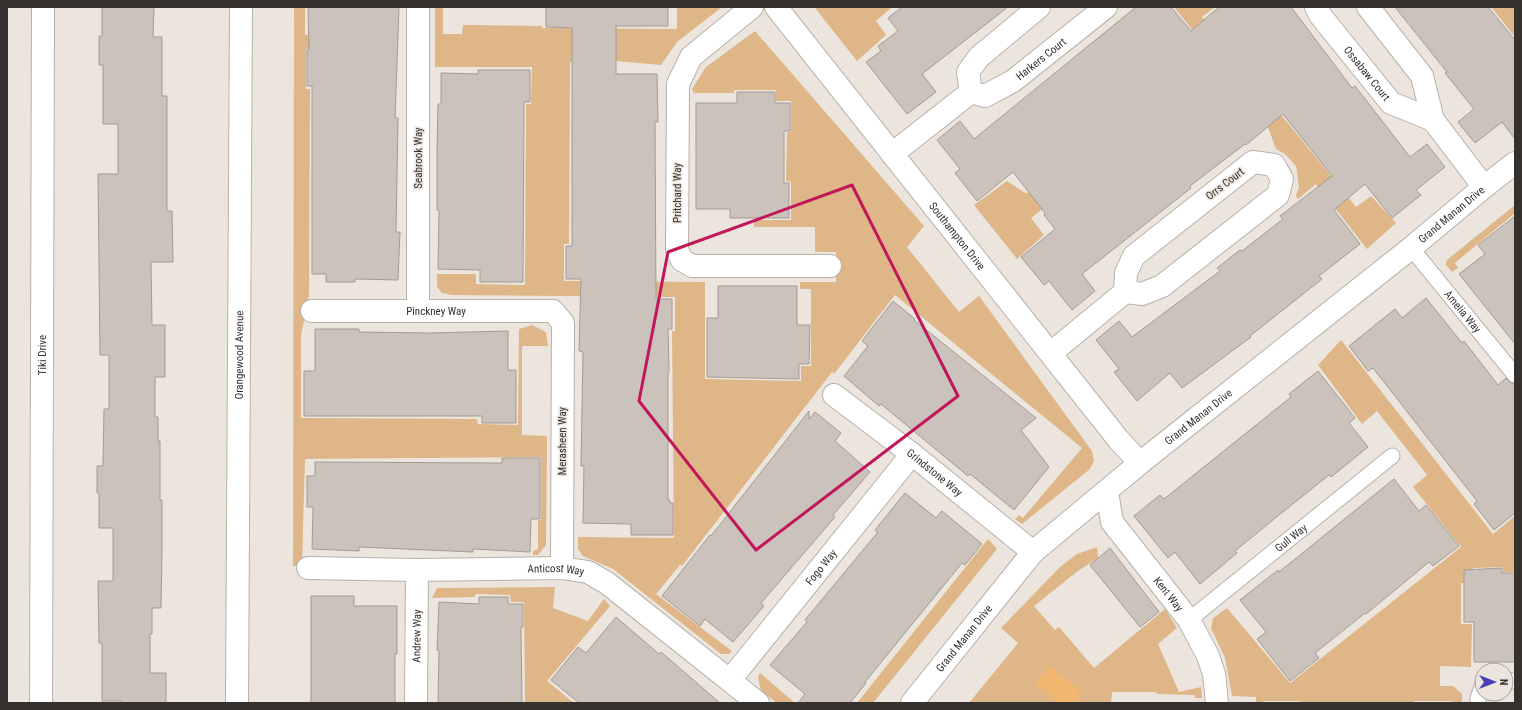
<svg xmlns="http://www.w3.org/2000/svg" width="1522" height="710" viewBox="0 0 1522 710" font-family="'Roboto Condensed',sans-serif">
<rect width="100%" height="100%" fill="#ece5dd"/>
<g fill="#deb688">
<path d="M294,7H305V35H320L319,48L306,49V89H310L309,295L301,336V418L477,419L478,424L518,425L519,329L532,325L546,332L548,346H522V435L547,436L546,545L538,555H533V551L538,549V520H541V457L305,459L302,566H293Z"/>
<path d="M435,7H443V34H462L463,25L542,26V28L677,29V7H722L677,42L661,65L616,61L570,62L569,244H564V281L705,282V379L801,381V366H811V289H800V282H836V252H815V227H754V220H791V182L786,181L787,132H791V101H776V90H734V93H694L692,89L706,67L755,31L924,226L907,247L959,312L979,296L1092,451L1094,461L1090,469L1022,524L1015,519L1019,515L1023,518L1082,448L895,295L834,374L832,372L682,566L680,565L656,594L732,651L729,654H721L613,569L583,556L578,549V537L674,538L672,331H675V297L452,295L442,293L437,287V274H476V284L525,285L526,104H531L532,67H435Z"/>
<path d="M816,7H892L876,21L886,35L857,61L815,8Z"/>
<path d="M1174,7H1215L1202,17L1356,207L1371,196L1396,223L1367,249L1316,184L1298,199L1296,196L1299,187L1296,166L1285,154L1276,149L1268,127L1222,66L1031,218L1044,235L1017,259L974,205L1007,181L1025,193L1037,191L1205,46Z"/>
<path d="M1491,7H1515V37Z"/>
<path d="M1515,205V213L1455,263L1458,268L1452,272L1446,265L1447,260Z"/>
<path d="M1341,340L1493,534L1515,516V572H1503V567L1473,568V583H1461V624H1472L1471,667L1440,666V686H1453L1462,694V703H1452V701H1414V703H1300V701H1263V703H1256V697L1232,696L1225,658L1211,628L1213,618L1227,608L1290,683L1461,547L1413,487L1427,475L1377,411L1362,424L1318,365Z"/>
<path d="M988,539L997,549L873,703H857Z"/>
<path d="M1097,547L1098,558L1078,571L1034,606L1055,630L1059,627L1094,668L1165,609L1177,628L1158,644L1179,692L1201,687L1202,698H1195V695L1157,694L1156,692H1112L1111,703H969L1018,643L1001,628L1060,567L1077,554Z"/>
<path d="M555,587L553,608L588,621L604,599L610,606L547,681L574,703H525L524,602H511L510,595L475,594V597L432,598L437,588Z"/>
<path d="M760,673L795,703H777L761,691L758,677Z"/>
</g>
<path fill="#f1b670" d="M1049,666L1078,689L1080,703H1058L1035,683Z"/>
<g fill="#cac2bb" stroke="#a29b94">
<path d="M102,7H154L153,37H162V96H167V211H172L173,262H151L152,325H165V377H155V417H158V441H160V500H162V551L161,608H152V634H150V673H166V703H121V701H102V643H99L98,581H113V528H99V493H97V466H103L104,409H109V355H100L98,174H118V124H103V65H99V36H102Z"/>
<path d="M308,7H399L395,118H398L396,232H400L398,280L355,279V282H326V274H312V86H307V50H309Z"/>
<path d="M546,7H668V26H616V74H657L658,122H655L656,299H672V329H668L669,372H668V500H670V503H673V535H631V524L583,523L584,466H581L583,352L579,351L581,279H566V246H572V28L546,27Z"/>
<path d="M902,7H1008L922,74L936,92L907,114L866,62L881,51L878,46L898,31L888,18Z"/>
<path d="M1136,7H1171L1191,31L1219,7H1291L1352,88L1355,86L1410,157L1427,144L1445,167L1416,190L1421,195L1392,218L1365,184L1334,210L1360,244L1319,276L1322,279L1250,336L1251,337L1182,388L1170,373L1137,401L1114,372L1119,369L1096,340L1119,321L1132,337L1220,271L1217,268L1240,250L1242,251L1283,219L1280,216L1332,176L1283,114L1246,145L1245,144L1190,186L1191,188L1082,274L1095,291L1072,310L1049,281L1044,285L1021,257L1055,229L1044,215L1045,213L1013,172L977,201L955,173L960,169L937,140L960,121L974,139Z"/>
<path d="M1395,7H1488L1515,40V139L1502,122L1475,143L1458,122L1474,109L1445,73L1447,72Z"/>
<path d="M478,70H530V102H524L523,282H480V270L438,269L439,210H437V152L438,104H441V73L478,74Z"/>
<path d="M737,92H775V103H790V131H784V183H789V218H730V209H696V103H737Z"/>
<path d="M1515,216V344L1459,274L1485,254L1478,245Z"/>
<path d="M718,286H797V325H810L809,364H799V379L707,377V318H718Z"/>
<path d="M1426,298L1462,343L1464,341L1498,385L1506,378L1511,383L1515,384V513L1494,530L1474,504L1477,501L1373,368L1368,371L1349,346L1395,309L1402,318Z"/>
<path d="M893,301L915,319L914,320L1036,418L1021,430L1049,467L1014,510L970,474L968,476L881,404L879,406L844,376L868,346L862,341Z"/>
<path d="M315,329H359V332L430,333L508,331V370H516V423H482V416H304V371H315Z"/>
<path d="M1318,371L1355,418L1349,423L1368,447L1331,477L1329,475L1279,515L1235,551L1237,553L1200,584L1175,552L1168,558L1134,516L1160,495L1164,499L1291,397L1289,394Z"/>
<path d="M809,411V419L815,412L841,433L835,441L870,472L833,515L835,517L761,603L764,606L733,642L705,619L700,626L662,596L710,535L711,536Z"/>
<path d="M502,458H540V519H531L530,552L473,549V552L359,547V551L312,549L313,507H307V476H315V462L502,463Z"/>
<path d="M1394,479L1419,511L1426,505L1459,546L1433,566L1429,562L1366,614L1365,613L1315,653L1319,658L1290,681L1257,639L1266,632L1240,600L1278,570L1279,572Z"/>
<path d="M905,493L936,518L942,511L982,544L965,565L962,563L865,682L866,683L850,703H798L805,694L770,665L807,622L805,620L878,532L875,530Z"/>
<path d="M1110,548L1159,612L1140,627L1090,565Z"/>
<path d="M1502,568V573H1515V662H1474V622H1464V570Z"/>
<path d="M311,596H354V606H397V654H395V703H311Z"/>
<path d="M479,597H508V604H523V627H521L522,703H438L439,650H437L439,602L479,604Z"/>
<path d="M616,617L659,654L661,652L720,703H579L551,680L578,647L586,653Z"/>
</g>
<g fill="none" stroke-linecap="round" stroke-linejoin="round">
<g stroke="#b8b1aa" stroke-width="17">
<g id="lane">
<path id="s1" d="M1411,248L1515,375"/>
<path id="s2" d="M1189,620L1392,456"/>
<path d="M1506,681H1515"/>
<path d="M1478,703V698L1482,687"/>
</g>
</g>
<g stroke="#b8b1aa" stroke-width="24">
<g id="street">
<path d="M752,7L691,57L678,84L677,250L682,260L692,266H830"/>
<path id="s3" d="M776,7L1118,439L1140,463"/>
<path id="s4" d="M1316,7L1320,15L1391,103L1433,120"/>
<path d="M1368,7L1422,76L1433,120L1484,187"/>
<path id="s5" d="M971,92L985,96L1013,81L1106,7"/>
<path d="M971,92L968,72L979,57L1039,7"/>
<path d="M892,154L971,92"/>
<path d="M418,310V7"/>
<path id="s6" d="M312,311H553L563,323L562,568"/>
<path d="M1051,353L1125,292L1142,294L1162,286L1278,195L1282,179L1274,165L1253,162L1134,256L1126,273L1125,292"/>
<path id="s7" d="M834,395L912,454L1033,552"/>
<path id="s8" d="M1107,492L1112,522L1189,620L1208,656L1214,674L1217,703"/>
<path id="s9" d="M308,568L417,570L562,568L588,572L607,583L758,703"/>
<path id="s10" d="M730,680L912,454"/>
<path id="s11" d="M41,703L43,7"/>
<path id="s12" d="M416,703L417,570"/>
<path id="s13" d="M912,703L1033,552L1140,463L1411,248L1484,187L1515,163"/>
</g>
</g>
<g stroke="#b8b1aa" stroke-width="24">
<g id="secondary">
<path id="s14" d="M237,703L241,7"/>
</g>
</g>
<use href="#lane" stroke="#fff" stroke-width="15"/>
<use href="#street" stroke="#fff" stroke-width="22"/>
<use href="#secondary" stroke="#fff" stroke-width="22"/>
</g>
<path fill="none" stroke="#c2185b" stroke-width="3" stroke-linejoin="round" d="M852,185L958,396L756,550L639,401L668,252Z"/>
<g text-anchor="middle" dominant-baseline="central" stroke-width="3" stroke-linejoin="round" paint-order="stroke">
<g font-size="11" fill="#34312e" stroke="#ece5dd">
<text stroke="none"><textPath href="#s5" startOffset="82">Harkers Court</textPath></text>
<text stroke="none"><textPath href="#s4" startOffset="84">Ossabaw Court</textPath></text>
<text transform="translate(418 158) rotate(-90)">Seabrook Way</text>
<text transform="translate(1225 184) rotate(-38)">Orrs Court</text>
<text transform="translate(677 193) rotate(-90)">Pritchard Way</text>
<text stroke="none"><textPath href="#s13" startOffset="731">Grand Manan Drive</textPath></text>
<text stroke="none"><textPath href="#s3" startOffset="292">Southampton Drive</textPath></text>
<text stroke="none"><textPath href="#s6" startOffset="124">Pinckney Way</textPath></text>
<text stroke="none"><textPath href="#s1" startOffset="82">Amelia Way</textPath></text>
<text stroke="none"><textPath href="#s11" startOffset="348">Tiki Drive</textPath></text>
<text stroke="none"><textPath href="#s14" startOffset="348">Orangewood Avenue</textPath></text>
<text stroke="none"><textPath href="#s13" startOffset="407">Grand Manan Drive</textPath></text>
<text transform="translate(562 441) rotate(-90)">Merasheen Way</text>
<text stroke="none"><textPath href="#s7" startOffset="127">Grindstone Way</textPath></text>
<text stroke="none"><textPath href="#s2" startOffset="131">Gull Way</textPath></text>
<text stroke="none"><textPath href="#s10" startOffset="145">Fogo Way</textPath></text>
<text stroke="none"><textPath href="#s9" startOffset="248">Anticost Way</textPath></text>
<text stroke="none"><textPath href="#s8" startOffset="122">Kent Way</textPath></text>
<text stroke="none"><textPath href="#s12" startOffset="67">Andrew Way</textPath></text>
<text stroke="none"><textPath href="#s13" startOffset="83">Grand Manan Drive</textPath></text>
</g>
</g>
<rect width="1522" height="710" fill="none" stroke="#34312e" stroke-width="16"/>
<g transform="translate(1494 682) rotate(90)"><circle r="19" fill="#ece5dd" stroke="#a29d97"/>
<path d="M0-3L7 15L0 10L-7 15Z" fill="#4940b7"/>
<text y="-6" font-size="11" font-weight="bold" text-anchor="middle" fill="#34312e">N</text>
</g>
</svg>
